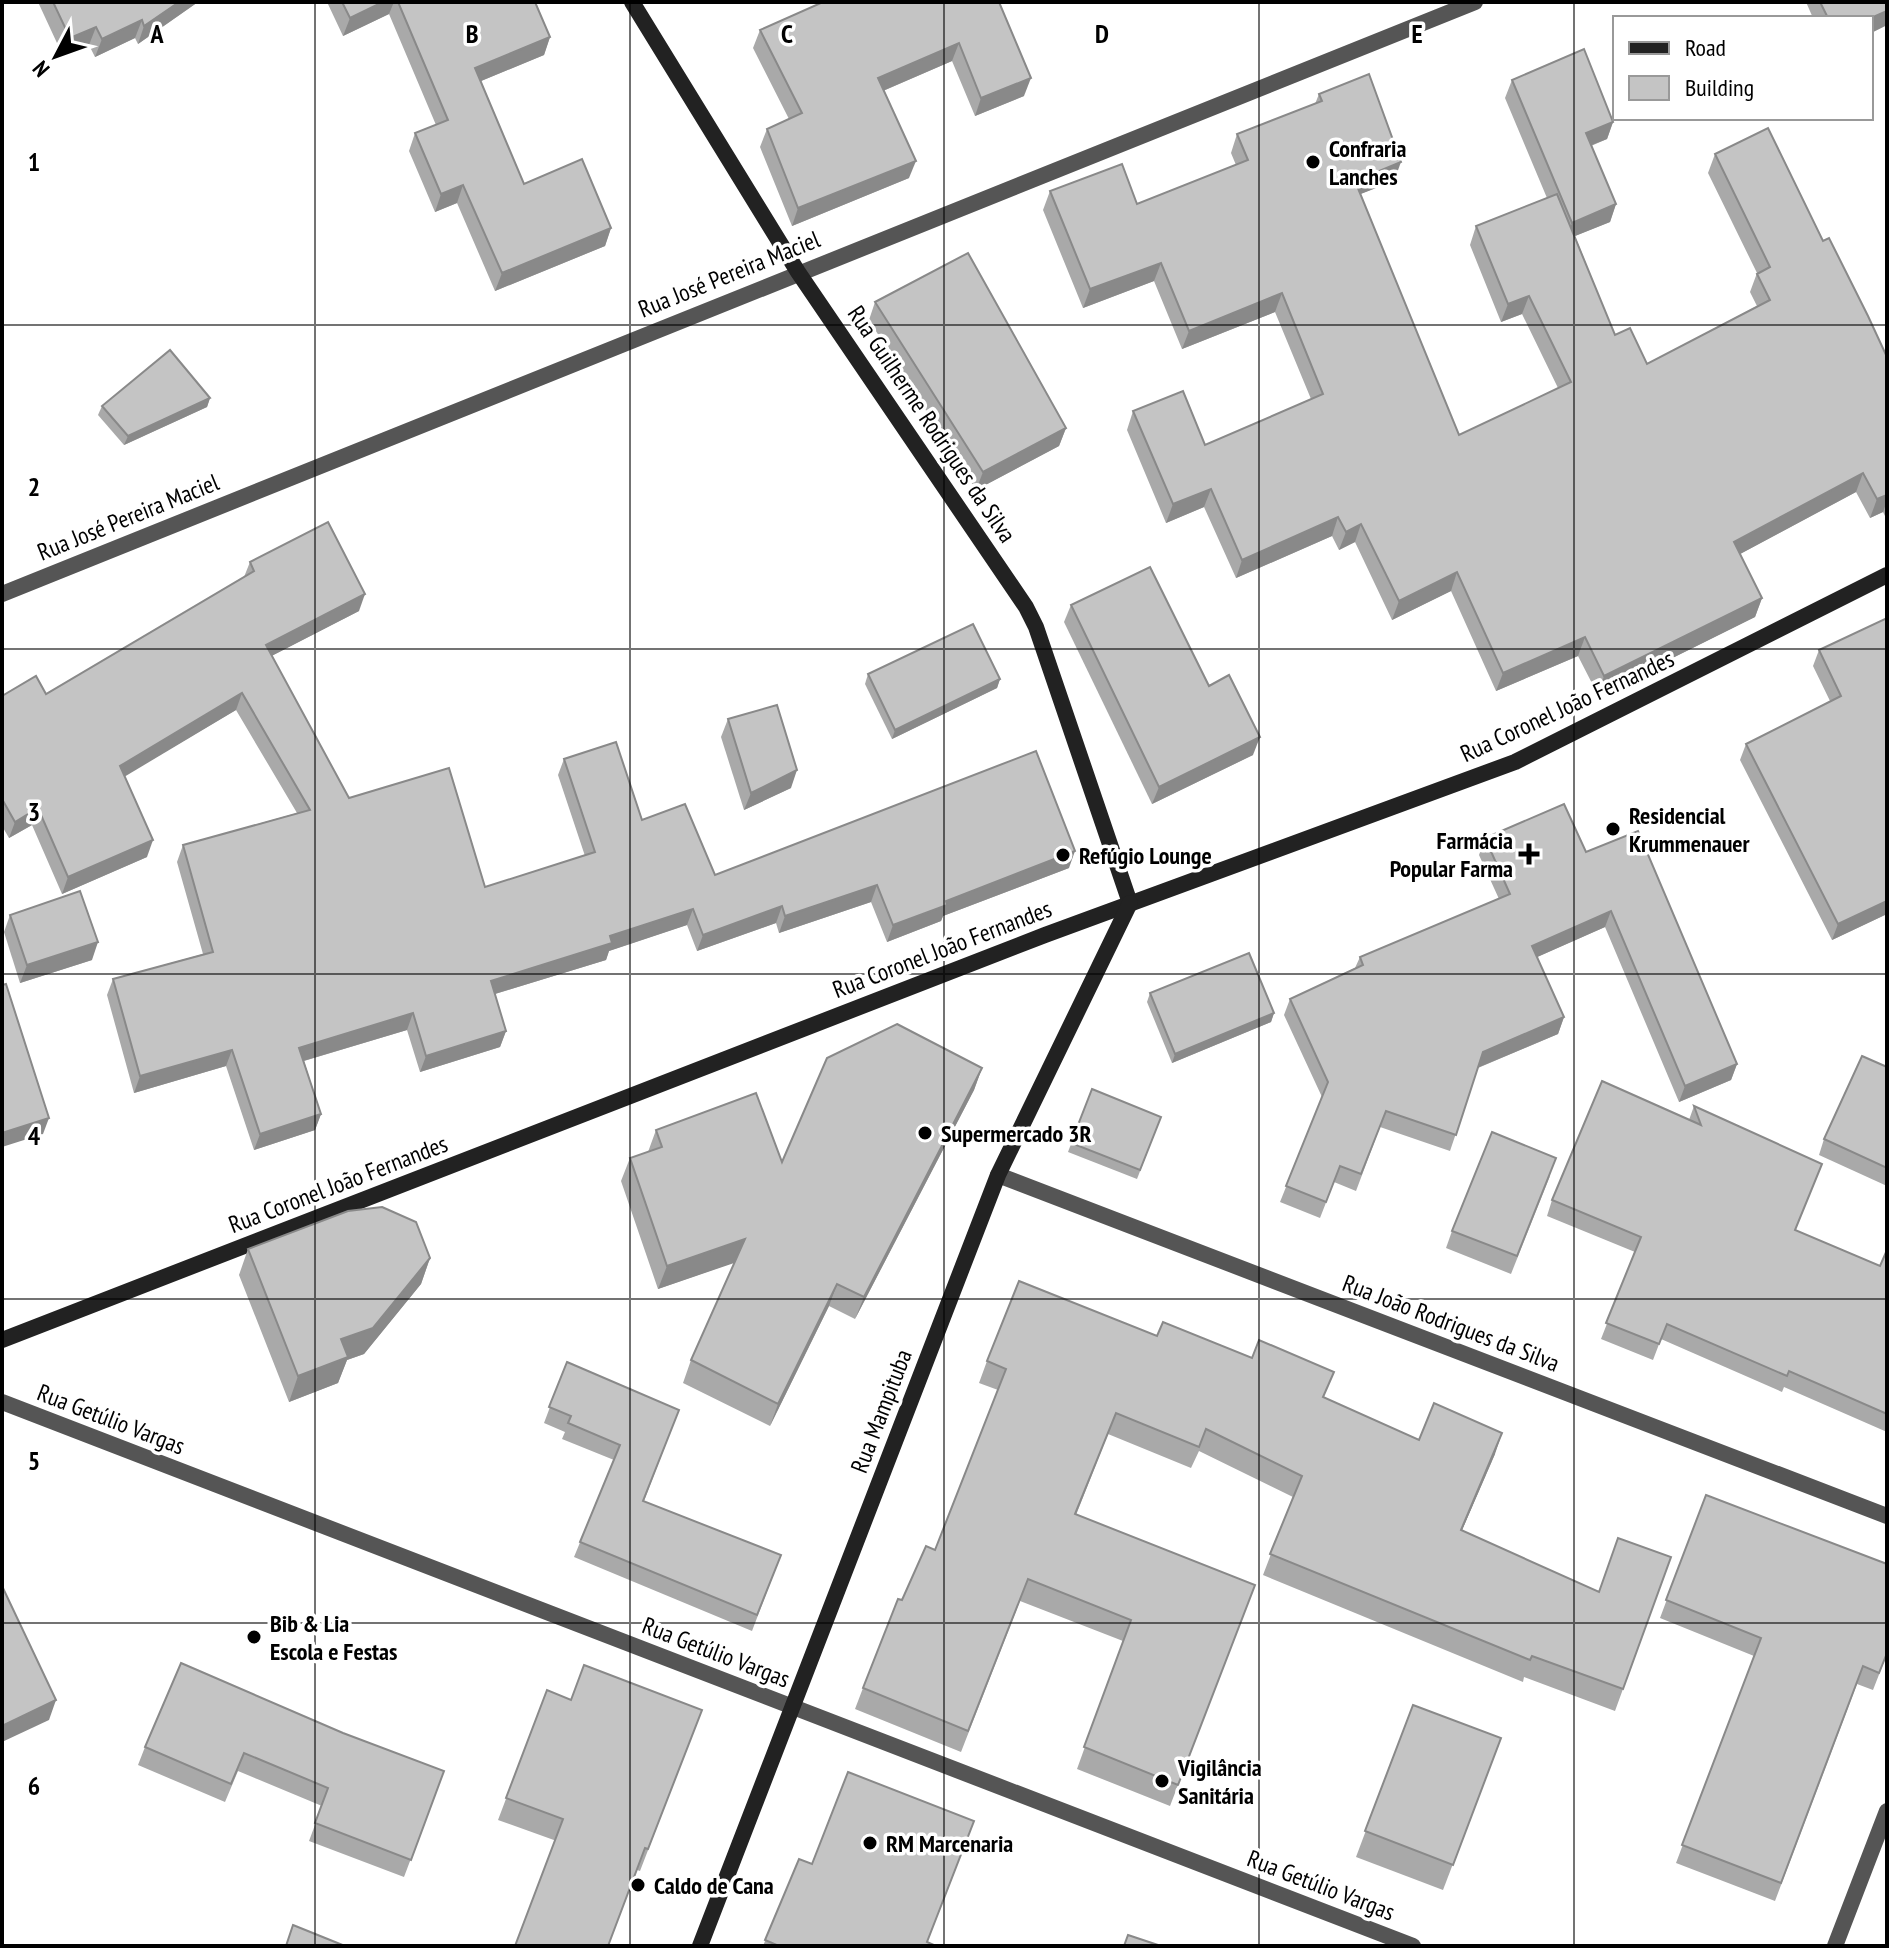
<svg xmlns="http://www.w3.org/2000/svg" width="1889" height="1948" viewBox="0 0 1889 1948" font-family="'PT Sans Narrow',sans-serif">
<rect width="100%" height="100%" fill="#fff"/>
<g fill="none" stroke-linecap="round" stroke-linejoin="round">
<g stroke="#555" stroke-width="16">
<path d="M2,594L1475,2"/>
<path d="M998,1175L1887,1516"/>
<path d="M2,1402L1413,1946"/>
<path d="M1835,1946L1887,1811"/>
</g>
<g stroke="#222" stroke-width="16">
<path d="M632,2L798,272L1026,607L1036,627L1130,903"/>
<path d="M2,1340L1045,935L1515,762L1887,575"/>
<path d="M700,1946L998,1175L1130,903"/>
</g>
</g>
<g fill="#a9a9a9">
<path d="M38,2H198L138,44L135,38L95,57L89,45L63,56Z"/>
<path d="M327,2H535L550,37L544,55L481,81L524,184L611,228L605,246L495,291L457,203L435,212L409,151L415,133L436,125L389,14L343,36Z"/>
<path d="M987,2L1024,96L975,116L952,61L883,91L909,178L792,226L760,147L767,129L789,119L753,48L760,30Z"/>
<path d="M1806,2H1887V25L1871,33V18H1813Z"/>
<path d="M1512,80L1613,122L1607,139L1591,146L1616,204L1610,222L1575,236L1615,335L1647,364L1757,306L1750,292L1757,273L1708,173L1715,154L1823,241L1887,357V520L1883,512L1870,518L1856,492L1740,554L1762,598L1755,617L1598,695L1578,656L1496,691L1451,591L1392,620L1355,542L1339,550L1332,536L1236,578L1204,507L1166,523L1127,430L1133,411L1205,445L1311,399L1275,312L1182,349L1154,281L1083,308L1043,210L1050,191L1137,204L1236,165L1231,153L1237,134L1315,104L1319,94L1394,181L1360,194L1459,435L1558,388L1522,314L1501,322L1470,245L1476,226L1547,198L1505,98Z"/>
<path d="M875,302L1066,428L1059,446L976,490L869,320Z"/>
<path d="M210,398L207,407L124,445L98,415L102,406Z"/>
<path d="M250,562L359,611L271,656L349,798L485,887L585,856L558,775L564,759L715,875L1069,868L943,916L941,921L887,942L871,902L779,933L776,923L697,951L687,925L609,951L606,960L495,994L506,1031L500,1047L420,1072L407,1030L304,1061L321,1114L315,1130L254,1150L226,1066L134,1093L107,995L113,979L203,954L177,862L183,845L297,813L236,710L124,776L147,857L62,894L32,825L9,838L2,826V696L46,694L244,577Z"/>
<path d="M1071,605L1209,686L1253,755L1152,804L1064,622Z"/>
<path d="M1887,618V914L1832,940L1740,760L1746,744L1830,701L1813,666L1819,650Z"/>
<path d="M868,674L1000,679L997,688L892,739L865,684Z"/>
<path d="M728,719L791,788L744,810L721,737Z"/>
<path d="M1485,838L1586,852L1737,1064L1731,1080L1679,1102L1605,927L1537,957L1564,1017L1558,1034L1478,1068L1450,1151L1380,1127L1356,1191L1334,1182L1320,1218L1280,1202L1322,1097L1284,1015L1290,999L1355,968L1360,957L1499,899L1479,855Z"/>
<path d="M10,915L92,960L20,983L4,932Z"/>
<path d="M1150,993L1274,1013L1271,1022L1172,1063L1147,1002Z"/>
<path d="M1887,1067V1186L1819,1155L1824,1139Z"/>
<path d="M982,1068L974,1090L855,1319L829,1306L770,1426L683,1383L691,1360L735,1262L658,1289L621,1181L630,1158L648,1152L656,1130L782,1162Z"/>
<path d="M1092,1089L1161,1117L1137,1179L1068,1152Z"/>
<path d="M1694,1106L1822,1164L1795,1230L1880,1266L1887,1250V1432L1784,1387L1782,1392L1661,1339L1653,1360L1601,1339L1635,1252L1547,1216L1552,1200L1689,1120Z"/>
<path d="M1550,1176L1511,1274L1446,1248L1452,1231Z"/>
<path d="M248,1249L430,1258L421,1284L364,1354L347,1360L338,1383L289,1402L239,1275Z"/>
<path d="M1157,1336L1324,1398L1419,1440L1495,1454L1462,1530L1598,1592L1671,1557L1615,1711L1524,1677L1523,1682L1263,1575L1293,1497L1199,1451L1191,1468L1108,1434L1076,1515L1255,1585L1170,1806L1077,1769L1123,1641L1020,1601L961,1752L855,1709L863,1688L902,1600L935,1550L998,1390L979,1383L987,1361Z"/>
<path d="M567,1362L679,1410L644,1501L781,1555L752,1631L574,1557L614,1460L562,1439L565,1432L544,1423Z"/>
<path d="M1706,1495L1887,1654L1873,1690L1857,1684L1775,1901L1676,1863L1754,1656L1660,1618Z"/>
<path d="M547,1690L571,1700L702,1710L640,1871L498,1820Z"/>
<path d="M1413,1705L1501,1738L1443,1890L1356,1857Z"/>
<path d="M343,1733L444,1771L404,1877L309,1841L322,1806L238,1771L225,1802L138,1765L145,1747Z"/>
<path d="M799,1859L812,1864L928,1943L936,1946H763Z"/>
</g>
<g fill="#898989">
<path d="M179,2H198L138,44L144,26Z"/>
<path d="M383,2H394L389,14L343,36L350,18Z"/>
<path d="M1887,11V25L1871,33V18Z"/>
<path d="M142,20L135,38L95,57L102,39Z"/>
<path d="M96,27L89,45L63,56L70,38Z"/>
<path d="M550,37L544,55L469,86L475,68Z"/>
<path d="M959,43L952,61L871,96L878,78Z"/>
<path d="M1031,78L1024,96L975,116L981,98Z"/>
<path d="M1613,122L1607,139L1579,150L1586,133Z"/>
<path d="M916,161L909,178L792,226L798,208Z"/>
<path d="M1401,162L1394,181L1348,199L1355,181Z"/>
<path d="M463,185L457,203L435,212L441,194Z"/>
<path d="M1616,204L1610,222L1565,240L1572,223Z"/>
<path d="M611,228L605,246L495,291L502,273Z"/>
<path d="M1161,263L1154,281L1083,308L1090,289Z"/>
<path d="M1282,293L1275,312L1182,349L1189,331Z"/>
<path d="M1529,296L1522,314L1501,322L1508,304Z"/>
<path d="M210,398L207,407L124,445L128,436Z"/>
<path d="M1066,428L1059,446L976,490L983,472Z"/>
<path d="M1863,473L1856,492L1727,561L1734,542Z"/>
<path d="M1211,489L1204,507L1166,523L1173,504Z"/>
<path d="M1887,495V501L1883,512L1870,518L1877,499Z"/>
<path d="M1338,517L1332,536L1236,578L1242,560Z"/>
<path d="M1361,524L1355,542L1339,550L1346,532Z"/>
<path d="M1457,572L1451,591L1392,620L1399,601Z"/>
<path d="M365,594L359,611L260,662L266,645Z"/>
<path d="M1762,598L1755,617L1598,695L1604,676Z"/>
<path d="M1585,637L1578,656L1496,691L1503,673Z"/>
<path d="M1000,679L997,688L892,739L895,730Z"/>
<path d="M242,693L236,710L114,783L120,766Z"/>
<path d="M1260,737L1253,755L1152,804L1159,787Z"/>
<path d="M797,770L791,788L744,810L751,793Z"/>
<path d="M38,808L32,825L9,838L15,822Z"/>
<path d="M153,840L147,857L62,894L68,877Z"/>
<path d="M1075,851L1069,868L943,916L941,921L887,942L893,925L946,901Z"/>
<path d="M877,885L871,902L779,933L785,916Z"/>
<path d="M1887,901V914L1832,940L1838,924Z"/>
<path d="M782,906L776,923L697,951L703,935Z"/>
<path d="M693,909L687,925L609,951L606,960L485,997L491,981L610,936Z"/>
<path d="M1611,911L1605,927L1526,962L1532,946Z"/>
<path d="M98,942L92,960L20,983L27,965Z"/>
<path d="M413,1013L407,1030L293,1064L299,1048Z"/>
<path d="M1274,1013L1271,1022L1172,1063L1175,1054Z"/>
<path d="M1564,1017L1558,1034L1477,1068L1483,1052Z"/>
<path d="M506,1031L500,1047L420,1072L426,1056Z"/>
<path d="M232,1050L226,1066L134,1093L140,1076Z"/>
<path d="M1737,1064L1731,1080L1679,1102L1685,1086Z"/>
<path d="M982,1068L974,1090L855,1319L864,1297Z"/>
<path d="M321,1114L315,1130L254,1150L260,1134Z"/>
<path d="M49,1118L43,1134L2,1147V1133Z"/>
<path d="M745,1239L737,1262L658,1289L667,1266Z"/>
<path d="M430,1258L421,1284L364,1354L347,1360L338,1383L289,1402L298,1376Z"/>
<path d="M837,1284L829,1306L770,1426L778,1404Z"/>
<path d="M1502,1433L1495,1454L1453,1551L1461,1530Z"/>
<path d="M56,1700L49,1720L2,1742V1726Z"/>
</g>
<g fill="#c4c4c4" stroke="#898989" stroke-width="2">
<path d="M53,2H179L144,26L142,20L102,39L96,27L70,38Z"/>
<path d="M342,2H383L350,18Z"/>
<path d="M398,2H535L550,37L475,68L524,184L582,159L611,228L502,273L463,185L441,194L415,133L448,120Z"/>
<path d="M823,2H999L1031,78L981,98L959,43L878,78L916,161L798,208L767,129L802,113L760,30Z"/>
<path d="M1820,2H1887V11L1871,18H1828Z"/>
<path d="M1584,49L1613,122L1586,133L1616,204L1572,223L1512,80Z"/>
<path d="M1369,74L1401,162L1355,181L1459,435L1571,382L1529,296L1508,304L1476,226L1557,194L1615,335L1630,328L1647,364L1770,300L1757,274L1770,267L1715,154L1768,128L1823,241L1829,238L1868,316L1887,357V495L1877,499L1863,473L1734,542L1762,598L1604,676L1585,637L1503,673L1457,572L1399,601L1361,524L1346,532L1338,517L1242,560L1211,489L1173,504L1133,411L1183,391L1205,445L1323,394L1282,293L1189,331L1161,263L1090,289L1050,191L1122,164L1137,204L1248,160L1237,134L1322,101L1319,94Z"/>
<path d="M968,253L1066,428L983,472L875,302Z"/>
<path d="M170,350L210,398L128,436L102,406Z"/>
<path d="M328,522L365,594L266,645L349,798L449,768L485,887L595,852L564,759L616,742L642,820L685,804L715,875L1036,751L1075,851L946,901L947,905L893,925L877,885L785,916L782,906L703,935L693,909L610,936L612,943L491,981L506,1031L426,1056L413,1013L299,1048L321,1114L260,1134L232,1050L140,1076L113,979L213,952L183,845L310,810L242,693L120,766L153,840L68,877L38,808L15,822L2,799V696L36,676L46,694L254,571L250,562Z"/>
<path d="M1150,567L1209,686L1229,675L1260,737L1159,787L1071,605Z"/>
<path d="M1887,618V901L1838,924L1746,744L1841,696L1819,650Z"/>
<path d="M973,624L1000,679L895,730L868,674Z"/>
<path d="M777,705L797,770L751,793L728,719Z"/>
<path d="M1564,804L1586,852L1638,831L1737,1064L1685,1086L1611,911L1532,946L1564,1017L1483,1052L1456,1135L1386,1111L1361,1174L1340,1166L1326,1202L1286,1186L1328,1082L1290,999L1363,965L1360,957L1510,894L1485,838Z"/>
<path d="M80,891L98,942L27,965L10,915Z"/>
<path d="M1249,953L1274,1013L1175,1054L1150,993Z"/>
<path d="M6,984L49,1118L2,1133V985Z"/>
<path d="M897,1024L982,1068L864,1297L837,1284L778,1404L691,1360L745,1239L667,1266L630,1158L662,1147L656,1130L756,1093L782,1162L827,1058Z"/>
<path d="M1862,1056L1887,1067V1168L1824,1139Z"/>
<path d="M1602,1081L1701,1125L1694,1106L1822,1164L1795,1230L1880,1266L1887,1250V1414L1789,1371L1787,1376L1667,1324L1659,1344L1606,1323L1641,1237L1552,1200Z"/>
<path d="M1092,1089L1161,1117L1140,1170L1071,1143Z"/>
<path d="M1492,1132L1556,1158L1517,1256L1452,1231Z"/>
<path d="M382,1207L416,1222L430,1258L373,1328L341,1339L348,1357L298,1376L248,1249L348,1211Z"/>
<path d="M1019,1281L1157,1336L1163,1322L1252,1358L1259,1340L1334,1372L1323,1397L1419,1440L1434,1403L1502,1433L1461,1530L1599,1592L1618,1538L1671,1557L1623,1689L1532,1656L1530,1660L1270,1554L1302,1476L1206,1429L1199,1447L1116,1413L1075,1514L1255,1585L1178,1785L1084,1747L1131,1620L1028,1579L968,1731L863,1688L898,1599L902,1600L926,1546L935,1550L1006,1369L987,1361Z"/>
<path d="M567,1362L679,1410L643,1501L781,1555L757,1615L580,1542L620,1445L568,1423L571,1416L549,1407Z"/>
<path d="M1706,1495L1887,1564V1653L1879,1673L1863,1666L1781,1883L1682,1845L1761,1638L1666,1600Z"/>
<path d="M2,1586L56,1700L2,1726Z"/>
<path d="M181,1663L343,1733L444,1771L411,1860L315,1823L328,1788L244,1753L231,1784L145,1747Z"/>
<path d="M584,1665L702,1710L648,1849L645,1848L608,1946H515L563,1819L506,1798L547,1690L571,1700Z"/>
<path d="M1413,1705L1501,1738L1453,1865L1365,1831Z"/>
<path d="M848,1772L974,1821L927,1942L936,1946H776L777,1945L765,1940L799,1859L812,1864Z"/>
<path d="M293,1925L345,1946H286Z"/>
<path d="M1128,1935L1161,1946H1124Z"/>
</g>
<path fill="none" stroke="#000" stroke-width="2" stroke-opacity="0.55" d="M315,2V1946M630,2V1946M944,2V1946M1259,2V1946M1574,2V1946M2,325H1887M2,649H1887M2,974H1887M2,1299H1887M2,1623H1887"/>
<g fill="#000" stroke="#fff" stroke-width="3">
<circle cx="1313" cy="162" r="8"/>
<circle cx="1613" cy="829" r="8"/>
<path d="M1525 842h8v8h8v8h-8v8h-8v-8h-8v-8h8z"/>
<circle cx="1063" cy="855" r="8"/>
<circle cx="925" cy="1133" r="8"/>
<circle cx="254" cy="1637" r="8"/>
<circle cx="1162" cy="1781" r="8"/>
<circle cx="870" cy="1843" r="8"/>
<circle cx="638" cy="1885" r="8"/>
</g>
<g text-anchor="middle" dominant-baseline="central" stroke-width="7" stroke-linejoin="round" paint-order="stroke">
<g font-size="24" font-weight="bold" fill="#000" stroke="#fff" text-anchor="start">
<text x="1329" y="148">Confraria<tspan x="1329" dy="28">Lanches</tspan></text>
<text x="1629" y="815">Residencial<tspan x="1629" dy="28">Krummenauer</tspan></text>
<text x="1513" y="840" text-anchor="end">Farmácia<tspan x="1513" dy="28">Popular Farma</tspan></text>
<text x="1079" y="855">Refúgio Lounge</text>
<text x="941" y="1133">Supermercado 3R</text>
<text x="270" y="1623">Bib &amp; Lia<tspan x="270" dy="28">Escola e Festas</tspan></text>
<text x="1178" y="1767">Vigilância<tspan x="1178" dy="28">Sanitária</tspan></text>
<text x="886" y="1843">RM Marcenaria</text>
<text x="654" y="1885">Caldo de Cana</text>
</g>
<g font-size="24" fill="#000" stroke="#fff">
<text transform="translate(729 274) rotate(-22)">Rua José Pereira Maciel</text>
<text transform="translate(932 424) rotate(56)">Rua Guilherme Rodrigues da Silva</text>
<text transform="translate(128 517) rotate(-22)">Rua José Pereira Maciel</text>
<text transform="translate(1567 706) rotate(-25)">Rua Coronel João Fernandes</text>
<text transform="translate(942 949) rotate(-21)">Rua Coronel João Fernandes</text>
<text transform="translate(338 1184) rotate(-21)">Rua Coronel João Fernandes</text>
<text transform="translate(1451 1323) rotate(21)">Rua João Rodrigues da Silva</text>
<text transform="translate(881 1411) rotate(-69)">Rua Mampituba</text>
<text transform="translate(111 1419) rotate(21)">Rua Getúlio Vargas</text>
<text transform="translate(716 1652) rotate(21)">Rua Getúlio Vargas</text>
<text transform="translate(1321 1885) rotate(21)">Rua Getúlio Vargas</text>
</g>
</g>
<g font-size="26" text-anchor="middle" font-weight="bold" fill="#000" stroke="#fff" stroke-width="7" stroke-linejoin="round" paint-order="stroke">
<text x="157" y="43">A</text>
<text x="472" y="43">B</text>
<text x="787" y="43">C</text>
<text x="1102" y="43">D</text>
<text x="1417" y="43">E</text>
<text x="34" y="171">1</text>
<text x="34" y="496">2</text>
<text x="34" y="821">3</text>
<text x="34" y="1145">4</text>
<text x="34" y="1470">5</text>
<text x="34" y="1795">6</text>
</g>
<rect width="1889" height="1948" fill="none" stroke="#000000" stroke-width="8"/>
<rect x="1613" y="16" width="260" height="104" fill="#ffffff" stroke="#999999" stroke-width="2"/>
<rect x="1629" y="42" width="40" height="12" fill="#222222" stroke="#999999" stroke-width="2"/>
<text x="1685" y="56" font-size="24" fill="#000000">Road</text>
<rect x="1629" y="76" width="40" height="24" fill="#c4c4c4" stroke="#999999" stroke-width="2"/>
<text x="1685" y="96" font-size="24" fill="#000000">Building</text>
<g transform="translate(56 56) rotate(229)" stroke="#ffffff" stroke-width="6" paint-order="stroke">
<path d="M0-6L14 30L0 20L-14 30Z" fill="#000000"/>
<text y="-12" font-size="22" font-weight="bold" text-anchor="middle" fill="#000000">N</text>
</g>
</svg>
